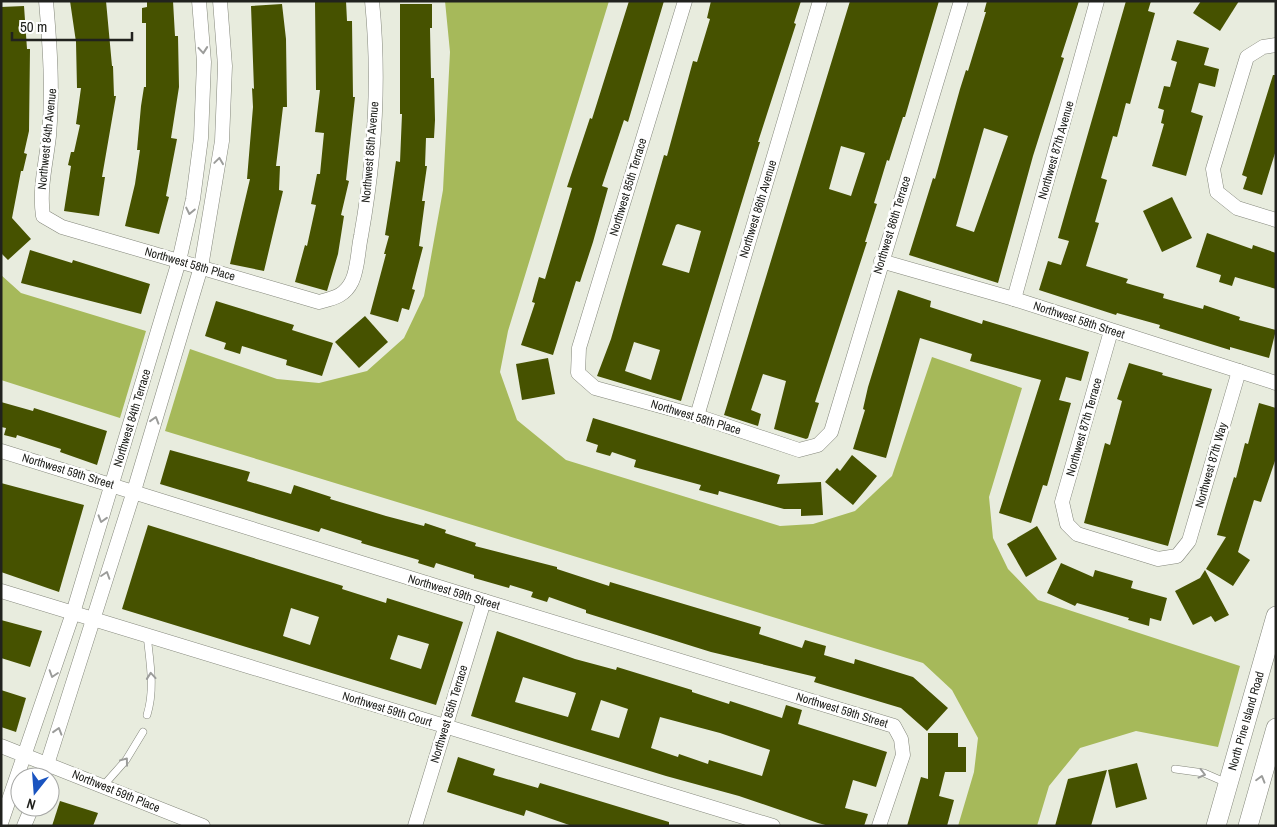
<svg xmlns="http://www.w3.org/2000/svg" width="1277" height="827" viewBox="0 0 1277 827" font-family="'Archivo Narrow',sans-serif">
<rect width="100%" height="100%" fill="#e8ecde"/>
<g fill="#a6b95a">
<path d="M445,1H609L508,331L500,372L517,420L566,460L780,526L813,524L855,511L892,476L932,357L1022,388L989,497L993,538L1008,569L1038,600L1240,666L1218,747L1136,731L1080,748L1049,786L1037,826H958L974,772L978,738L952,690L923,663L165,431L190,349L277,379L319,383L367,371L404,338L424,296L443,190L450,52Z"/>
<path d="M1,275L21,293L146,331L120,418L1,380Z"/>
</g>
<g fill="#465200" fill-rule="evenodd">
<path d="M70,1H106L112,66H113L114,96H116L102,177H105L99,216L64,211L71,166L68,165L71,152H74L80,125L76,124L81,88H77L76,42Z"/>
<path d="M147,1H173L175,36H178L179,87L171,138L177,139L166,196L169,197L159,234L125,226L135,184L140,150H137L141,106L144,87H146V23H142V8L147,7Z"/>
<path d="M315,1H346L347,21H352L353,97H355L346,180L349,181L341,215L344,216L338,254L327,291L295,282L305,245L307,246L316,205L311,204L317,174H320L324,133L315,132L320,90H316Z"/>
<path d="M629,1H664L628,122L624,120L602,186L608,188L593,242L580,282L576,281L553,355L521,345L535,303L532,302L539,277L545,279L572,188L567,187L590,118L592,119Z"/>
<path d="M711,1H801L794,23L796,24L758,142H760L681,401L597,376L611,339L664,155L667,156L693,61L697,62L710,19L707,18ZM678,224L701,231L689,273L662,265L676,225ZM634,342L660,350L651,380L625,371Z"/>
<path d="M850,1H939L905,117H903L889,161L887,160L874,203L877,204L865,242H867L815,402L819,403L808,438L806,439L774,429L786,381L763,374L751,410L761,414L758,426L724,415ZM841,146L865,153L851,196L829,189Z"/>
<path d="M987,1H1079L1061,57L1064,58L1033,156L998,283L909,255L933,178L935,179L960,89L966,70L968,71L986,12H984ZM984,128L1008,136L974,232L956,226Z"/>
<path d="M1126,1H1151L1148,11L1155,13L1130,104L1126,103L1117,137L1113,136L1101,178L1107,180L1095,222L1099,223L1086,266L1128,279L1126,283L1164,294L1163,298L1203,309L1204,305L1240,317L1239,320L1276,330L1269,358L1230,347V350L1159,328L1160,325L1117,313L1116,315L1039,290L1048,261L1061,265L1069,241L1058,238Z"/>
<path d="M1201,1H1239L1220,31L1193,13Z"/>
<path d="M282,4L286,39L287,107H283L276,166H280L279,190L283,191L264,271L230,264L250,179H247L253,107L252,88L254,89L251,6Z"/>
<path d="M400,4H432V28H430L431,78H434L435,120L434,138H426L425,166H427L422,201H425L419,246L423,247L412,289L415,290L409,310L402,308L398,322L370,314L386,254H384L389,236L385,235L391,197L396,161L400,162L402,114H400Z"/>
<path d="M24,6L27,49H30L29,131L24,153L27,154L23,171H21L12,218L31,239L8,260L1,253V7Z"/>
<path d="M1177,40L1209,48L1204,65L1219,69L1215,87L1199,83L1191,112L1203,116L1186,176L1152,166L1164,124L1161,123L1164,110L1158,108L1164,86L1170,87L1177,62L1171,60Z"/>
<path d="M1273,75H1276V150L1262,195L1243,189L1247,177L1242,175Z"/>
<path d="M1172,197L1192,238L1162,252L1143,211Z"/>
<path d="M1207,233L1252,249L1253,245L1276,253V289L1235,277L1232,286L1219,282L1221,275L1196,267Z"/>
<path d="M30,250L72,263L73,260L150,284L141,314L21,283Z"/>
<path d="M898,290L931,301L930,307L982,324L983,320L1089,352L1081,381L1066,377L1059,400L1071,403L1047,486L1043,485L1031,523L999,513L1041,380L970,361L972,354L920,338L886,458L853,449L865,410L863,409L868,387Z"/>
<path d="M216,301L294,325L292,330L333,343L322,376L286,365L287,360L242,346L240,354L224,349L226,343L205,336Z"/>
<path d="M365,316L388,342L359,368L335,342Z"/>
<path d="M548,358L555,394L522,400L516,364Z"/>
<path d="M1129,363L1163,373L1162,375L1212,389L1168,546L1084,523L1105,443L1110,445L1122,401L1117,399Z"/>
<path d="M1,402L33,411L34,408L107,431L97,465L60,452L61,449L17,435L16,438L4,435L6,428L1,427Z"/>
<path d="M1259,403L1276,408V458L1261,502L1254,500L1238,552L1250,560L1233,586L1206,569L1226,537L1217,535L1234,477L1236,478L1245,443L1248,444Z"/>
<path d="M593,418L780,475L777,484L821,482L823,515L801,516V509H784L719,491L718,495L699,490L701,485L634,467L636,460L612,452L610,456L596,452L598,445L586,441Z"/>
<path d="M170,450L250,472L247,481L291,494L294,485L331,497L330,499L386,516L424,526L425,523L446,530L445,533L476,543L475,546L557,567V569L609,586L610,582L761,627L759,634L802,648L805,640L826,646L824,655L854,664L855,659L913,677L948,708L927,731L901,708L814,682L816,677L711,652L586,613V610L549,597L547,602L531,597L533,592L510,585L509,588L474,578V575L436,563L434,568L418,563L419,560L361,543L362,541L321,528L319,532L160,484Z"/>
<path d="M852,455L877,476L853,505L825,482L837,468L840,471Z"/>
<path d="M1,483L84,505L59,592L1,572Z"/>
<path d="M148,525L343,586L342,589L386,603L387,598L463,622L436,705L122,609ZM291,608L319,617L310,645L283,636ZM398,635L429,644L421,669L390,659Z"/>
<path d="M1037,526L1057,559L1026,577L1007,544Z"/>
<path d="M1061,563L1093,577L1095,570L1133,581L1131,588L1167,598L1161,621L1150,618L1149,626L1128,620L1129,618L1077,603L1075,606L1047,593Z"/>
<path d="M1205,570L1229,615L1215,622L1211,616L1193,625L1175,591L1200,578Z"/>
<path d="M1,620L42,631L30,667L1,658Z"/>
<path d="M497,631L575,659L616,670L617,667L692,690V692L729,704L730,701L782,718L786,705L802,710L798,724L887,752L876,787L853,780L845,808L868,814L864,826H829L818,823L739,796L666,776L471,716ZM523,677L576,693L568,717L515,702ZM601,700L628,709L619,738L591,730ZM660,717L720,733L770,750L762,776L709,760L708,764L679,754L678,757L651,748Z"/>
<path d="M1,690L26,698L16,732L1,727Z"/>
<path d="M928,733H958V747H966V772H945L939,796L954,800L947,826H907L921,777L928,779Z"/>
<path d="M458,757L495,769L493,775L538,788L540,783L669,822V826H572L526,810L524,816L447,792Z"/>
<path d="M1137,763L1147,799L1116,808L1108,770Z"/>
<path d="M1107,770L1091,826H1055L1068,779Z"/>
<path d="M60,801L98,813L93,826H52Z"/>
</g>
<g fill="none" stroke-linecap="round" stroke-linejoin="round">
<g stroke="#84877b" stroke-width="8">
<g id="service">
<path d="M147,635C150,663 155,689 147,715"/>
<path d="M1175,769L1204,773L1227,783"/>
<path d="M103,786L126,760L143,732"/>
</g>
</g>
<g stroke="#84877b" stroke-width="15">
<g id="minor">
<path d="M46,1C50,47 53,91 49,136C46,163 39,189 43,216L62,227L319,302C334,298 345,296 352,281C358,269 358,249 361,236C375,158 380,80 372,1"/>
<path d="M685,1L579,348L578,373L595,388L697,416L799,450L818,445L831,432L961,1"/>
<path d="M1276,45L1263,47L1247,57L1213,169L1217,192L1237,208L1276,220"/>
<path d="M881,261L1014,299L1276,383"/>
<path d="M1014,299L1097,1"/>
<path d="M1111,331L1062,502L1067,524L1077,534L1158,559L1177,556L1189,541L1239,371"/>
<path d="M697,416L820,1"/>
<path d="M1,451L484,601L894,726L901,739L903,755L879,826"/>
<path d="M1,591L773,826"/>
<path d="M1,746L203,826"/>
<path d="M43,777L134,491L201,267L222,141L225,66L220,1"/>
<path d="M1,823L73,613L179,261L193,199L201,138L204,62L199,1"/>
<path d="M24,826L32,807"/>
<path d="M415,826L484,601"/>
</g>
</g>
<g stroke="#84877b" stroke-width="20">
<g id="secondary">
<path d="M1216,826L1276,616"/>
<path d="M1248,826L1276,728"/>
</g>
</g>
<use href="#service" stroke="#fff" stroke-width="7"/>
<use href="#minor" stroke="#fff" stroke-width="14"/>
<use href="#secondary" stroke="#fff" stroke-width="19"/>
</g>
<defs><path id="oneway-chevron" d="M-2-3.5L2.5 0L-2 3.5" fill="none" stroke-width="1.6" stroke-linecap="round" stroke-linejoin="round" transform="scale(1.25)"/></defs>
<g stroke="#9b9c9a">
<use href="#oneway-chevron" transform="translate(203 50) rotate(85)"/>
<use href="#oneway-chevron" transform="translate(219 161) rotate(-82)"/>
<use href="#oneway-chevron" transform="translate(190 211) rotate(102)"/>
<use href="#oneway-chevron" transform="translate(155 420) rotate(-73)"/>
<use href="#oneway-chevron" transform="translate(102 519) rotate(107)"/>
<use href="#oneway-chevron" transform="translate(106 575) rotate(-72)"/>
<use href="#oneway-chevron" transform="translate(53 674) rotate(108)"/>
<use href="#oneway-chevron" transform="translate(151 676) rotate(-95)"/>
<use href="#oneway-chevron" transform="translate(58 731) rotate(-73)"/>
<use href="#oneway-chevron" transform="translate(125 761) rotate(-53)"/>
<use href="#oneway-chevron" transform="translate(1202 774) rotate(14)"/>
<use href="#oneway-chevron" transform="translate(1261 779) rotate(-74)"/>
</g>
<g text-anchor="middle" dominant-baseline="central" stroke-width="5" stroke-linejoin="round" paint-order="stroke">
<g font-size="12" fill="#21221e" stroke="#fff">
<text transform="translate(47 139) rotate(-84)">Northwest 84th Avenue</text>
<text transform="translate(1056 150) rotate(-74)">Northwest 87th Avenue</text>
<text transform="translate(370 152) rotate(-85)">Northwest 85th Avenue</text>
<text transform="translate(628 187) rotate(-73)">Northwest 85th Terrace</text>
<text transform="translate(758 209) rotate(-73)">Northwest 86th Avenue</text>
<text transform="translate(892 225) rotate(-73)">Northwest 86th Terrace</text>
<text transform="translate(190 264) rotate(16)">Northwest 58th Place</text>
<text transform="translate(1079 320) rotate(18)">Northwest 58th Street</text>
<text transform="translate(696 417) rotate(17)">Northwest 58th Place</text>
<text transform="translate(132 418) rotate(-73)">Northwest 84th Terrace</text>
<text transform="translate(1084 427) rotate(-74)">Northwest 87th Terrace</text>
<text transform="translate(1211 465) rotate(-74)">Northwest 87th Way</text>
<text transform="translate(68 471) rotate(17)">Northwest 59th Street</text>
<text transform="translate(454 592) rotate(17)">Northwest 59th Street</text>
<text transform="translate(387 709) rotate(17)">Northwest 59th Court</text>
<text transform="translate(842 710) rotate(17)">Northwest 59th Street</text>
<text transform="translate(449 714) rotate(-73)">Northwest 85th Terrace</text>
<text transform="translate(1246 721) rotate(-74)">North Pine Island Road</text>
<text transform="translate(116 791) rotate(22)">Northwest 59th Place</text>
</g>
</g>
<rect width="1277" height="827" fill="none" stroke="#21221e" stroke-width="5"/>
<g transform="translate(35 792) rotate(197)"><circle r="24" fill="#ffffff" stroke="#a6a7a5"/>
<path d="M0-4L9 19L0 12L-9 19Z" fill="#1a54c0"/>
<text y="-8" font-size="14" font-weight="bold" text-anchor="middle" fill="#21221e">N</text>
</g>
<path d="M12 32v8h120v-8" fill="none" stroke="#21221e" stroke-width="2.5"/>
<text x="20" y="32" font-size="15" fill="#21221e" stroke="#ffffff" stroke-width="4" paint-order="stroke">50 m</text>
</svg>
